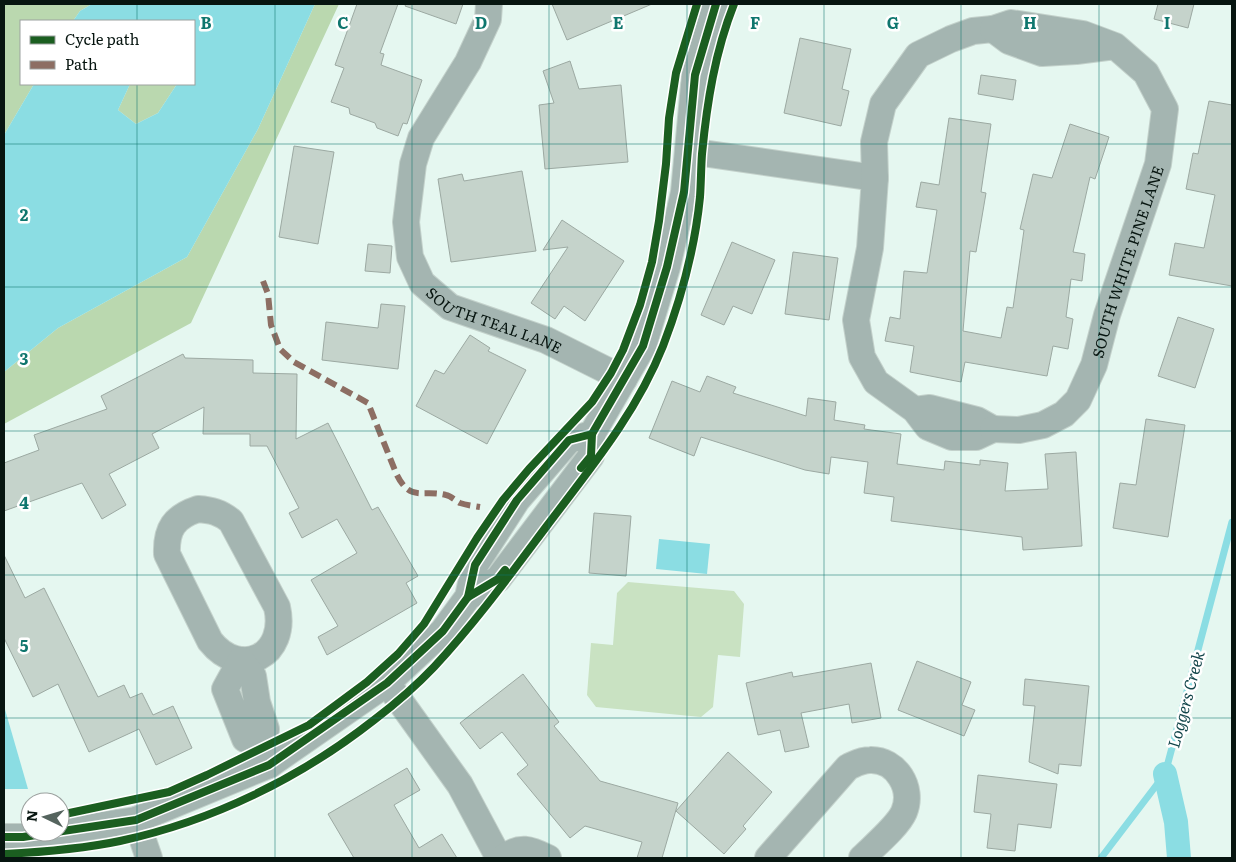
<svg xmlns="http://www.w3.org/2000/svg" width="1236" height="862" viewBox="0 0 1236 862" font-family="Literata,serif">
<rect width="100%" height="100%" fill="#e5f7f0"/>
<path fill="#c9e2c2" d="M628,582L734,591L744,604L740,657L718,655L713,707L701,717L596,707L587,695L591,643L613,645L617,593Z"/>
<g fill="#bad8af">
<path d="M4,4H92L80,11L73,21H21V84H34L4,135Z"/>
<path d="M315,4H339L191,323L4,424V372L58,328L187,257L258,129Z"/>
<path d="M130,84H177L158,113L136,124L118,110Z"/>
</g>
<g fill="#8bdde3">
<path d="M92,4H315L258,129L187,257L58,328L4,372V135L34,84H130L118,110L136,124L158,113L177,84H194V21H73L80,11Z"/>
<path d="M659,539L710,544L707,574L656,569Z"/>
<path d="M4,706L28,789H4Z"/>
</g>
<g fill="none" stroke-linecap="round" stroke-linejoin="round">
<path stroke="#8bdde3" stroke-width="7" d="M1101,858L1165,774L1232,522"/>
<path stroke="#8bdde3" stroke-width="24" d="M1165,774L1176,822L1179,858"/>
</g>
<g fill="#c5d3cb" stroke="#9ca9a2">
<path d="M357,4H398L380,53L384,54L381,65L422,80L407,124L403,123L398,136L377,128L375,123L350,114L349,108L331,102L344,68L335,65Z"/>
<path d="M406,4H463L456,24L405,6Z"/>
<path d="M552,4H652L567,40Z"/>
<path d="M1158,4H1194L1188,28L1154,19Z"/>
<path d="M800,38L851,49L842,89L849,91L841,126L784,113Z"/>
<path d="M570,61L579,89L621,85L628,162L545,169L539,105L554,103L543,71Z"/>
<path d="M981,75L1016,80L1013,100L978,94Z"/>
<path d="M1209,101L1232,105V286L1169,275L1175,243L1204,248L1215,195L1186,189L1193,153L1198,154Z"/>
<path d="M949,118L991,124L981,192L986,193L976,252L970,251L963,331L1001,338L1007,307L1013,308L1024,230L1020,229L1033,174L1052,178L1070,124L1109,137L1095,179L1090,177L1073,252L1085,254L1082,281L1071,279L1066,317L1073,319L1068,349L1053,346L1047,376L965,362L961,382L910,372L914,346L885,341L890,317L900,319L904,271L927,273L937,210L916,207L921,182L939,185Z"/>
<path d="M294,146L334,152L318,244L279,237Z"/>
<path d="M522,171L536,251L451,262L438,179L462,174L464,181Z"/>
<path d="M562,220L624,261L585,321L564,306L555,319L531,303L568,247L543,250Z"/>
<path d="M732,242L775,260L752,314L733,306L724,325L701,315Z"/>
<path d="M368,244L392,246L390,273L365,271Z"/>
<path d="M793,252L838,258L829,320L785,314Z"/>
<path d="M381,304L405,306L398,369L322,360L326,322L378,328Z"/>
<path d="M1178,317L1214,329L1195,388L1158,376Z"/>
<path d="M470,335L490,348L488,351L526,370L487,444L416,406L435,370L444,374Z"/>
<path d="M183,354L185,358L253,360V373L297,374L296,439L328,423L372,510L378,507L418,576L406,583L417,603L327,655L318,637L338,626L311,580L357,553L337,519L302,538L289,513L299,508L267,446H250V434H203L204,407L152,434L159,448L109,474L126,505L102,519L82,483L4,511V463L39,450L34,435L107,409L101,396Z"/>
<path d="M707,376L736,387L733,393L806,416L808,398L836,402L834,420L865,425L864,429L901,434L897,464L944,470L945,461L980,465V460L1008,463L1005,491L1048,489L1045,454L1076,452L1082,546L1023,550L1022,537L891,521L894,497L864,493L868,462L831,457L829,474L805,470L701,437L694,456L649,438L672,381L700,392Z"/>
<path d="M1146,419L1185,425L1168,537L1113,528L1120,483L1136,485Z"/>
<path d="M594,513L631,516L626,576L589,573Z"/>
<path d="M4,555L25,598L44,588L98,697L124,685L130,698L142,693L153,715L173,706L192,748L156,765L139,729L89,752L58,684L33,697L4,638Z"/>
<path d="M917,661L971,682L962,705L975,710L964,736L898,710Z"/>
<path d="M871,663L881,718L852,723L849,704L801,713L809,747L785,752L780,730L758,735L746,683L792,672L793,677Z"/>
<path d="M523,674L559,722L554,726L600,781L678,803L662,858H637L642,842L585,826L570,838L517,774L528,765L502,732L480,749L460,723Z"/>
<path d="M1025,679L1089,686L1081,766L1059,764L1058,774L1029,762L1035,706L1023,705Z"/>
<path d="M728,752L772,792L743,826L746,829L724,854L676,811Z"/>
<path d="M407,768L420,790L394,805L419,848L442,834L457,858H354L328,814Z"/>
<path d="M978,775L1057,784L1051,828L1018,824L1015,851L987,848L991,814L974,812Z"/>
</g>
<g fill="none" stroke-linecap="round" stroke-linejoin="round">
<g stroke="#c3d1cb" stroke-width="28">
<g id="minor">
<path id="s1" d="M489,4L488,19L468,62L421,138L413,164L406,222L410,257L422,283L450,307L546,340L624,379"/>
<path d="M688,151L875,178"/>
<path d="M915,410L930,408L977,420L993,429L976,437H952L928,427L915,410L876,382L862,357L856,320L870,248L875,178L874,142L883,104L918,55L951,39L973,31L993,29"/>
<path id="s2" d="M993,429L1019,430L1043,425L1064,414L1078,400L1094,365L1107,315L1158,164L1165,109L1146,73L1115,46L1083,34L1011,23L993,29L1009,41L1042,53L1076,51L1115,46"/>
<path d="M592,434L643,346L667,267L684,192L695,75L716,4"/>
<path d="M198,509C211,510 220,512 231,521L277,607C288,655 241,680 210,641L167,554C166,529 174,517 198,509Z"/>
<path d="M387,683L460,785L499,858"/>
<path d="M264,747L245,739L225,689L241,660L253,676L257,702L266,729L264,747L269,765"/>
<path d="M136,820L149,858"/>
<path d="M4,837H23L136,820L269,765L387,683L443,631L468,597L498,579L591,456L592,434L569,440L517,500L475,565L468,597"/>
<path d="M503,858C520,845 530,849 548,858"/>
<path d="M768,858L848,767C855,764 861,760 870,760C896,759 914,788 904,812C898,826 874,846 862,858"/>
</g>
</g>
<use href="#minor" stroke="#a4b5b1" stroke-width="26"/>
<path stroke="#8d6e63" stroke-width="6" stroke-dasharray="12 6" stroke-linecap="butt" d="M263,281L268,294L271,325L280,349L294,362L368,403L396,473C410,503 422,489 446,495C451,496 456,501 460,503C466,505 474,506 480,507"/>
<g stroke="#fff" stroke-width="11">
<g id="cycleway">
<path d="M592,434L643,346L667,267L684,192L695,75L716,4"/>
<path d="M468,597L475,565L517,500L569,440L592,434L591,456L581,468"/>
<path d="M60,815L169,792L207,775L309,725L367,682L398,654L424,624L477,538L503,500L529,469L592,402L611,373L623,350L640,305L652,262L659,221L666,164L669,118L676,73L697,4"/>
<path d="M4,837H23L136,820L269,765L387,683L443,631L468,597L498,579L505,570"/>
<path d="M4,854C43,852 82,849 120,841C213,821 300,778 374,720C395,704 416,686 434,667C475,623 510,575 546,527C589,470 636,414 663,346C681,299 695,247 700,197C701,183 701,168 702,154C707,102 715,52 734,4"/>
</g>
</g>
<use href="#cycleway" stroke="#1b5e20" stroke-width="8"/>
</g>
<path fill="none" stroke="#0f766e" stroke-width="1" stroke-opacity="0.55" d="M137,4V21M275,4V858M412,4V858M549,4V858M687,4V858M824,4V858M961,4V858M1099,4V858M137,84V858M4,144H1232M4,287H1232M4,431H1232M4,575H1232M4,718H1232"/>
<g text-anchor="middle" dominant-baseline="central" stroke-width="5" stroke-linejoin="round" paint-order="stroke">
<g font-size="15" fill="#071510" stroke="#fff">
<text stroke="none"><textPath href="#s2" startOffset="241">SOUTH WHITE PINE LANE</textPath></text>
<text stroke="none"><textPath href="#s1" startOffset="384">SOUTH TEAL LANE</textPath></text>
</g>
<g font-size="16" font-style="italic" fill="#13464b" stroke="#fff">
<text transform="translate(1185 699) rotate(-75)">Loggers Creek</text>
</g>
</g>
<g font-size="16" text-anchor="middle" font-weight="bold" fill="#0f766e" stroke="#fff" stroke-width="5" stroke-linejoin="round" paint-order="stroke">
<text x="206" y="29">B</text>
<text x="343" y="29">C</text>
<text x="481" y="29">D</text>
<text x="618" y="29">E</text>
<text x="755" y="29">F</text>
<text x="893" y="29">G</text>
<text x="1030" y="29">H</text>
<text x="1167" y="29">I</text>
<text x="24" y="221">2</text>
<text x="24" y="365">3</text>
<text x="24" y="509">4</text>
<text x="24" y="652">5</text>
</g>
<rect width="1236" height="862" fill="none" stroke="#071510" stroke-width="10"/>
<rect x="20" y="20" width="175" height="65" fill="#ffffff" stroke="#9ca19f"/>
<rect x="30" y="36" width="25" height="8" fill="#1b5e20" stroke="#9ca19f"/>
<text x="65" y="45" font-size="15" fill="#071510">Cycle path</text>
<rect x="30" y="61" width="25" height="8" fill="#8d6e63" stroke="#9ca19f"/>
<text x="65" y="70" font-size="15" fill="#071510">Path</text>
<g transform="translate(45 817) rotate(275)"><circle r="24" fill="#ffffff" stroke="#9ca19f"/>
<path d="M0-4L9 19L0 12L-9 19Z" fill="#55645e"/>
<text y="-8" font-size="14" font-weight="bold" text-anchor="middle" fill="#071510">N</text>
</g>
</svg>
